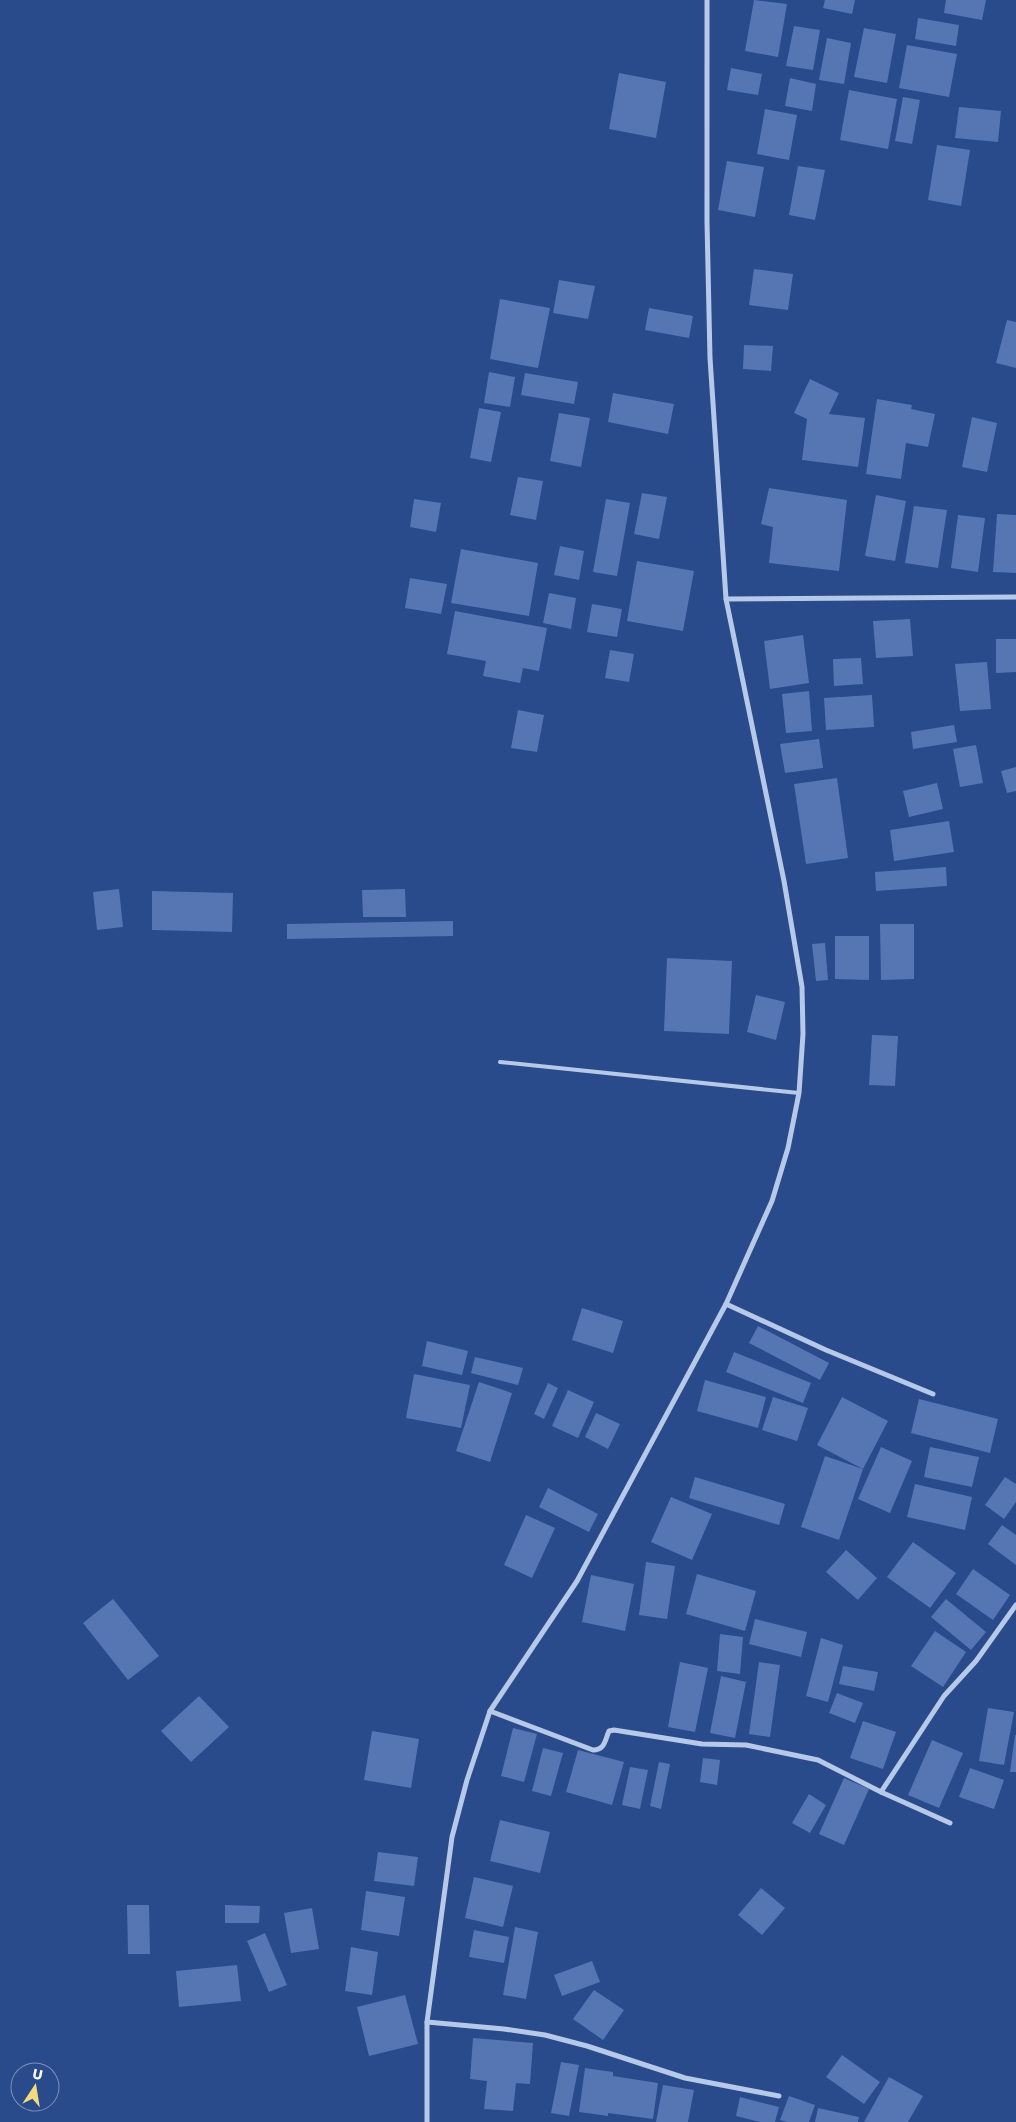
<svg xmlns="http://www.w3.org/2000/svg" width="1016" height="2122" viewBox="0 0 1016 2122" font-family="Poppins,sans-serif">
<rect width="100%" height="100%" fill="#294a8b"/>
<g fill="#5576b3">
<path d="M754,0L787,4L778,57L745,51Z"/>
<path d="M825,0H855L852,14L823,8Z"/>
<path d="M946,0H986L982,20L944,13Z"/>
<path d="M918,18L959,25L956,46L915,39Z"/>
<path d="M794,26L820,30L813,70L786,66Z"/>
<path d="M864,28L896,34L887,83L854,77Z"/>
<path d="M827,38L851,43L844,84L819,80Z"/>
<path d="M907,45L957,54L949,97L899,88Z"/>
<path d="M731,68L762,74L758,95L727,90Z"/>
<path d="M619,73L666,82L656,138L609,129Z"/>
<path d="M790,78L816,84L812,111L785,106Z"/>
<path d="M849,90L897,99L888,149L840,140Z"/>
<path d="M903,97L920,100L912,144L895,141Z"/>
<path d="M959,107L1001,111L998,142L955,138Z"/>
<path d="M765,109L797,115L789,160L757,154Z"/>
<path d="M937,145L970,150L961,206L928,200Z"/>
<path d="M727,161L764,167L755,217L718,210Z"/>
<path d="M798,166L825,170L815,220L789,215Z"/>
<path d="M754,269L793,274L788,310L749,305Z"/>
<path d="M559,280L595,286L588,319L553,313Z"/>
<path d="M500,299L550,308L538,368L490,359Z"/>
<path d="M649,308L693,316L689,338L645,330Z"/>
<path d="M1007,320L1016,322V368L996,363Z"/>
<path d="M744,345L773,346L771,371L743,369Z"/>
<path d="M489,372L515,377L510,407L484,403Z"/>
<path d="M525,373L578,382L574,404L521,395Z"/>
<path d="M810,379L839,393L829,414L865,418L858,467L802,460L807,419L794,413Z"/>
<path d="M613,393L674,404L668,434L608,422Z"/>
<path d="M877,399L912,405L911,409L935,414L928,447L906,443L901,479L866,474Z"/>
<path d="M479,408L501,412L491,462L470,458Z"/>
<path d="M559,413L590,418L581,467L550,461Z"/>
<path d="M972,417L997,423L987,472L962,467Z"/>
<path d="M518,477L543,481L536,520L510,515Z"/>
<path d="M769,488L847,500L839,571L769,563L773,527L761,524Z"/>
<path d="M642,493L667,497L659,539L634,534Z"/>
<path d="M876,495L906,501L895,561L865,556Z"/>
<path d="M414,499L441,503L436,532L410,527Z"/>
<path d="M606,499L630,503L617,576L593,572Z"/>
<path d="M914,506L947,510L938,568L905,563Z"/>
<path d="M997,514L1016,515V573L993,572Z"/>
<path d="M958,515L985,518L978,572L951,568Z"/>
<path d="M560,546L584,551L579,580L554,575Z"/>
<path d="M461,549L538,563L529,616L451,603Z"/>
<path d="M637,561L694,571L683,631L627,621Z"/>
<path d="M410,578L447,584L441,614L405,608Z"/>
<path d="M549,593L576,598L571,629L543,623Z"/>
<path d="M592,604L622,609L617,637L587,632Z"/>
<path d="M455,611L547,628L539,671L523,668L520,683L483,676L486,661L447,654Z"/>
<path d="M910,619L913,656L876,658L873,621Z"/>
<path d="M803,635L809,683L770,689L764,641Z"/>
<path d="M996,639H1016V672L996,673Z"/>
<path d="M610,650L634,654L629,682L605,678Z"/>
<path d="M861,658L863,684L834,686L833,659Z"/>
<path d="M987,662L991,709L960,711L955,664Z"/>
<path d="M809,691L812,731L786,733L782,694Z"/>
<path d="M872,695L874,727L826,730L824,698Z"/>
<path d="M518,710L544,715L537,752L511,748Z"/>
<path d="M954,725L957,742L913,749L911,732Z"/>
<path d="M819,739L823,768L785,773L780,744Z"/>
<path d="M976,745L983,783L960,787L953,749Z"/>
<path d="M1016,767V791L1007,793L1001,771Z"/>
<path d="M837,778L848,858L806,864L794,784Z"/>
<path d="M937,783L943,809L909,817L903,791Z"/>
<path d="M949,821L954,852L894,861L890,830Z"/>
<path d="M946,867L947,886L876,891L875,872Z"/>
<path d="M119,889L123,927L97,930L93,892Z"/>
<path d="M405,889L406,917H363L362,890Z"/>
<path d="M152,891L233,893L232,932L152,930Z"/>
<path d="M453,921V936L287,939V924Z"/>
<path d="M880,924H914V979L881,980Z"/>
<path d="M835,936H869V980L835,979Z"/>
<path d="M825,943L828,980L816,981L812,944Z"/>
<path d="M667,958L732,961L729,1034L664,1031Z"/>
<path d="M756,995L785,1002L776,1040L747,1032Z"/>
<path d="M872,1035L898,1036L895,1086L869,1085Z"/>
<path d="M582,1308L623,1321L613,1353L572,1340Z"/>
<path d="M758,1326L829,1363L820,1380L749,1343Z"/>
<path d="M427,1341L468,1351L462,1375L422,1366Z"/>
<path d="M734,1352L811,1383L803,1403L726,1372Z"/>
<path d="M475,1357L523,1368L518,1385L471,1373Z"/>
<path d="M414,1374L470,1385L461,1428L406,1418Z"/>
<path d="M705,1380L766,1397L758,1428L697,1411Z"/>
<path d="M479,1382L512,1393L490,1462L456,1451Z"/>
<path d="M548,1383L558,1388L544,1419L534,1414Z"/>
<path d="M568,1390L594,1402L578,1438L552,1426Z"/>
<path d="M773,1397L808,1408L797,1441L762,1430Z"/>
<path d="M842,1397L888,1421L863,1469L817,1445Z"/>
<path d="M919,1399L998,1419L990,1453L911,1433Z"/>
<path d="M596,1413L620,1424L608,1449L585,1437Z"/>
<path d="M881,1447L912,1461L890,1513L858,1499Z"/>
<path d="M930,1447L979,1457L972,1487L924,1477Z"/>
<path d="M825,1456L863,1469L839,1540L801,1527Z"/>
<path d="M695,1477L785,1504L779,1525L689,1498Z"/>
<path d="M1005,1477L1016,1484V1502L1004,1519L985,1505Z"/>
<path d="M915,1484L972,1497L965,1530L907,1517Z"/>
<path d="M548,1488L598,1514L589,1532L539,1507Z"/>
<path d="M671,1497L712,1514L692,1560L651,1542Z"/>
<path d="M526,1515L555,1528L532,1578L504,1565Z"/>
<path d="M1002,1525L1016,1535V1565L988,1544Z"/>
<path d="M913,1542L956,1573L930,1608L887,1577Z"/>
<path d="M846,1550L877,1578L858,1600L826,1572Z"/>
<path d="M646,1562L675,1566L667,1619L639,1615Z"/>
<path d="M973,1569L1010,1595L993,1620L956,1594Z"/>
<path d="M697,1574L756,1591L745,1631L686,1614Z"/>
<path d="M591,1575L634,1584L625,1631L582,1622Z"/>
<path d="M113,1599L159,1656L128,1680L83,1623Z"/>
<path d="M946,1599L986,1632L971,1650L931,1617Z"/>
<path d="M755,1619L807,1632L801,1657L749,1644Z"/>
<path d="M935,1631L966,1652L943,1687L911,1666Z"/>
<path d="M720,1634L743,1637L740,1674L717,1671Z"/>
<path d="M821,1638L843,1645L828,1702L806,1696Z"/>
<path d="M680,1662L708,1668L695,1732L668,1727Z"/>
<path d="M759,1662L780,1665L770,1737L749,1734Z"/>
<path d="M843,1666L878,1672L874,1691L839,1684Z"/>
<path d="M721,1676L746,1682L735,1738L710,1733Z"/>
<path d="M837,1693L863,1703L855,1723L829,1713Z"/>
<path d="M199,1696L229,1727L191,1762L161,1731Z"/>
<path d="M988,1708L1014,1712L1004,1765L979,1761Z"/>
<path d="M863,1721L896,1732L883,1769L850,1758Z"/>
<path d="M513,1728L537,1734L524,1782L501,1776Z"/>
<path d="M372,1731L419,1739L411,1788L364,1780Z"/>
<path d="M1015,1735H1016V1772H1010Z"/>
<path d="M932,1740L963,1753L939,1808L908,1795Z"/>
<path d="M543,1748L563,1753L551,1796L532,1791Z"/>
<path d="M578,1750L624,1762L612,1805L566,1792Z"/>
<path d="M703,1758L720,1760L717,1785L700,1782Z"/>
<path d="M659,1762L670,1764L661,1809L650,1806Z"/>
<path d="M630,1767L648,1770L640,1809L622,1805Z"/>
<path d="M970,1768L1004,1780L994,1809L959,1797Z"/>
<path d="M844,1778L869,1789L844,1845L819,1834Z"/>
<path d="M809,1794L826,1805L810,1833L792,1823Z"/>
<path d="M500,1820L550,1832L540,1873L490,1861Z"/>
<path d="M378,1852L418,1857L414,1886L374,1881Z"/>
<path d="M474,1877L513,1886L503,1927L465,1918Z"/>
<path d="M761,1888L785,1908L762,1935L738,1915Z"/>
<path d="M366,1891L405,1897L399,1936L361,1930Z"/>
<path d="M127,1905H149L150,1954H128Z"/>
<path d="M225,1905L260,1906L259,1923H225Z"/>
<path d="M312,1908L319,1949L291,1953L284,1913Z"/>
<path d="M515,1927L538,1932L526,1999L503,1995Z"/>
<path d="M474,1930L509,1937L504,1963L469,1957Z"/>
<path d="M265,1933L287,1985L269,1992L247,1941Z"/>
<path d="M351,1947L378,1952L372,1995L345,1991Z"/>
<path d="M592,1961L600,1982L562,1996L554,1975Z"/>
<path d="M237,1965L241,2001L179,2007L176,1971Z"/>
<path d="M594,1990L624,2010L603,2040L573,2019Z"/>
<path d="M405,1995L418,2044L369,2056L357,2007Z"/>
<path d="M473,2038L533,2043L530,2084L516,2083L513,2111L484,2109L487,2081L470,2079Z"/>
<path d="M842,2055L880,2082L864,2104L826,2077Z"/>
<path d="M561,2062L579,2065L569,2116L551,2113Z"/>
<path d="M585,2068L613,2072V2076L658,2083L653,2119L608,2113V2116L579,2112Z"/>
<path d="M889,2077L923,2096L908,2122H864Z"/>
<path d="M663,2085L694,2090L688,2122H656Z"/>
<path d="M789,2096L815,2105L809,2122H787L780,2120Z"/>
<path d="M740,2097L779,2107L775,2122H760L736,2116Z"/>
<path d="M818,2108L859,2117L858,2122H815Z"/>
</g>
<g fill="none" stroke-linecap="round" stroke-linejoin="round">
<path stroke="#b7c9e9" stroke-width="4" d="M500,1062L799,1093"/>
<g stroke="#b7c9e9" stroke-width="5">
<path d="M726,599L1016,597"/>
<path d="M726,1304L826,1350L933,1394"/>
<path d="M490,1711L593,1750C605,1750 605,1740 609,1731L614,1730L702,1744L746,1745L818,1760L881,1792L950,1823"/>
<path d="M881,1792L944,1696L976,1661L1016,1605"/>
<path d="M427,2022L504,2029L545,2035L587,2046L685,2078L779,2096"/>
<path d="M427,2122V2022L452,1837L467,1780L490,1711L577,1581L726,1304L772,1201L788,1148L799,1093L803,1034L802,987L784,881L726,599L710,358L707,222V0"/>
</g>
</g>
<g transform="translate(35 2087) rotate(12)"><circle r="24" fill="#294a8b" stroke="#7f92b9"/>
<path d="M0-4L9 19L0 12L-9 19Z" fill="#f1db7e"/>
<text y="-8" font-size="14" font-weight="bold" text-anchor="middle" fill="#ffffff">U</text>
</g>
</svg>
